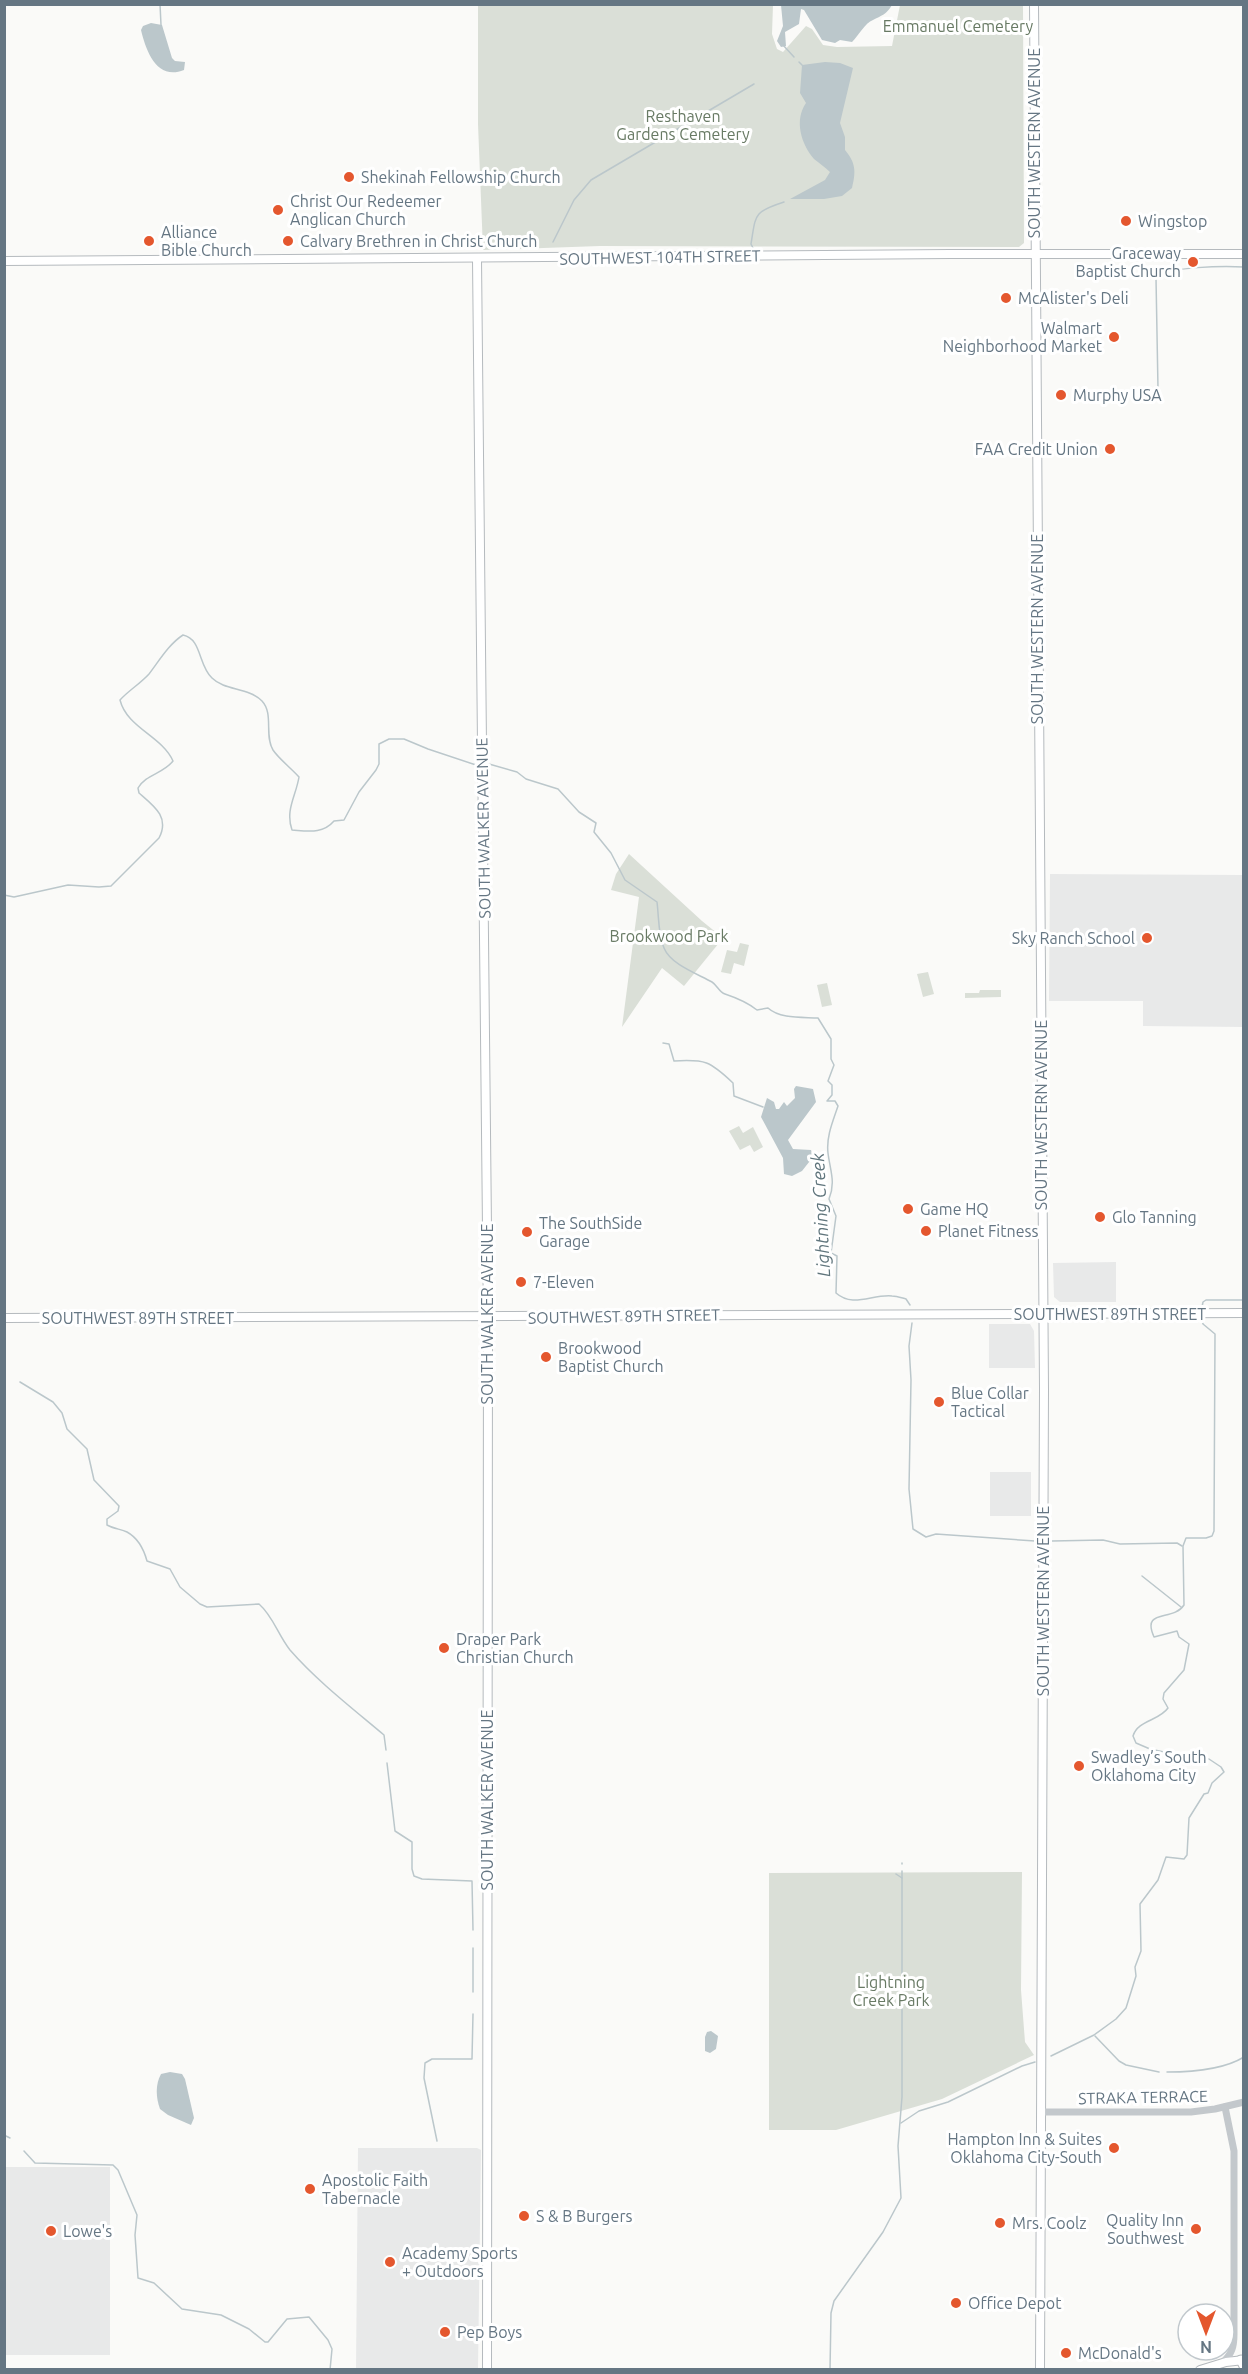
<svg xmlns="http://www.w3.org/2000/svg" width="1248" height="2374" viewBox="0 0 1248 2374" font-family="Ubuntu,sans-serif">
<rect width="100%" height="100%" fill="#fafaf8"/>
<g fill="#e8e9e9">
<path d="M1050,874L1243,875V1027L1143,1026V1001H1049Z"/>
<path d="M1116,1262V1302H1060L1054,1297L1053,1263Z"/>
<path d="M989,1324H1030L1034,1331L1035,1368H989Z"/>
<rect x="990" y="1472" width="41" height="44"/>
<path d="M358,2148H477L481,2150L478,2369H356Z"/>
<rect x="5" y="2167" width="105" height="188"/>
</g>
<g fill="#dadfd7">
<path d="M478,5H773L772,34L777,49L783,52L806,26L812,29L823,45L837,47L892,46L900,5H1023L1024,243L1019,247L600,246L483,250L478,124Z"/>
<path d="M629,854L702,921L723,938L684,986L662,968L622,1027L639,897L611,890L616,874Z"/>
<path d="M740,943L749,945L744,966L734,963L731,974L721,972L727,950L737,952Z"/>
<path d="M928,972L934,994L923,997L917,974Z"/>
<path d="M827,983L832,1005L822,1007L817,985Z"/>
<path d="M980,990H1001V997L965,998V993H979Z"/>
<path d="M739,1126L743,1133L753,1127L763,1147L754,1152L750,1145L740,1150L729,1131Z"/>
<path d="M1022,1872L1021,1990L1025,2042L1034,2055L942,2099L836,2130H769V1873Z"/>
</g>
<g fill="#bbc7cb">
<path d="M781,5V4L892,5C887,14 881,16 873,20C865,23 858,36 852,42L840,40L835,43L822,40L804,10L801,9L799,24L785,32L786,46L781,47L777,41L783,26Z"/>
<path d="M151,23L162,25L172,58L175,61L185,62L184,70C157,81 146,51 141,30L143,26Z"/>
<path d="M825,62L840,63L853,68L840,123L845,137V150C856,163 856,172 852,188L842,196L824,199H790L825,180L830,172C825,167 819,163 814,159C801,144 794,120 806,103L800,93L802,65Z"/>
<path d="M796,1086L813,1089L816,1102L788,1140L793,1149L811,1150L813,1157L802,1171L792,1176L784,1174L783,1158L761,1117L767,1098L774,1102L776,1109H779L784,1102L787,1106L795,1098L794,1089Z"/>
<path d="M711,2031L718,2036L716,2049L710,2053L705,2051V2037L707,2032Z"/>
<path d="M170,2072L182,2074L185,2079L194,2118L191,2125L168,2115L160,2109C156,2098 155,2085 161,2074Z"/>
</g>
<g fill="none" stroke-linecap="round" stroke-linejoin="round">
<g stroke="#bbc7cb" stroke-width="1.5">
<path d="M160,4L161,25"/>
<path d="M783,45L794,57"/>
<path d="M799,62L802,65"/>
<path d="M553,242L574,200L591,180L754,84"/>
<path d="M753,248L751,244C756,214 753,212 784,202"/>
<path d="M1158,389L1156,278C1166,266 1227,266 1244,267"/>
<path d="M489,764L517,772L526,779L558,789L579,812L596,823L594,832L611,853L625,880L657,902C659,918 658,934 664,948C671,965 698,974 712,982C717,985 719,992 725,994C737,998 747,1002 757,1010L768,1008C780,1019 802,1017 818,1018L831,1039V1059L834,1065L828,1081L832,1085V1095L827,1101H835L838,1106C833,1121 826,1137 828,1153C830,1170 836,1182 829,1199L836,1216L831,1253L837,1256L836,1293C853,1308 872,1294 892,1296C897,1296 902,1298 906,1299L910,1305"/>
<path d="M4,895L14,897L68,885L99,887L111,886L159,838C170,817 154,806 139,793L138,788C146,774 163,774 173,761C162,736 127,728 120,700C129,690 140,684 149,674C159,661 169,644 183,635C202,639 198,665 212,678C225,691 248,687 262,701C274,714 264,735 273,750C279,759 291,768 299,777C296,796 285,810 292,830C308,831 323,834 334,821L344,820L359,792L376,770L379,764V744L389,739H404L428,749L476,765"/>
<path d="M663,1043L669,1044L674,1061C705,1059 710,1061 733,1083L734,1096L763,1107"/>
<path d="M1202,1307L1203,1302L1206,1300H1244"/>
<path d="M912,1323L909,1346L911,1380L909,1489L913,1529L926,1537L936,1534L1035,1541"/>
<path d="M20,1382L53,1402L62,1413L67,1429L87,1449L94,1480L119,1506L118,1511L107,1519V1525C114,1529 121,1529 127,1532C138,1538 144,1550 147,1561L170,1569L180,1587L200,1604L207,1607L259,1604C273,1616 278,1635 290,1650C317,1681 352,1708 384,1735L386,1750"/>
<path d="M1052,1541L1103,1540L1120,1544L1177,1543L1182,1546"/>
<path d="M1142,1576L1181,1607"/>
<path d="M387,1763L395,1831L412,1842V1869L414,1876L422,1879L472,1881L473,1930"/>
<path d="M902,1864V1863"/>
<path d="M896,1874L902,1878"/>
<path d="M473,1992V1948"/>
<path d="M1095,2036L1119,2061L1126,2065L1159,2072"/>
<path d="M1051,2056L1094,2035L1116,2019L1126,2008L1136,1976L1135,1967L1141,1951L1140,1904L1158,1880L1166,1857L1184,1859L1187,1855L1189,1818L1204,1794L1208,1793L1212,1783L1224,1772L1221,1767L1209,1759L1192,1758L1150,1749L1136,1743L1133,1736C1138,1720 1159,1721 1168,1708L1163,1699L1164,1693L1184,1670L1189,1644L1179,1637L1177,1631L1154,1637C1141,1608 1173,1622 1184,1605L1183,1546L1186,1538H1206L1212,1536L1214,1531L1215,1334L1203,1324L1202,1319"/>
<path d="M1167,2072C1191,2072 1223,2070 1244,2057"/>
<path d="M901,2123L919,2111L948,2102L1022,2066L1035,2062"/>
<path d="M4,2135L10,2138"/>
<path d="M437,2141L424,2078L425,2063L432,2059H472L473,2014"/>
<path d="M24,2151L35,2163L113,2165L118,2170L137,2215L135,2235L138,2278L154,2283L182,2309L221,2315L249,2329L265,2342H268L287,2319L309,2317L328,2340L332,2349L330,2370"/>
<path d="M830,2370L831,2313L834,2301L883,2232L901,2198L898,2146L902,2097V1871"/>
</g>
<g stroke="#b5babe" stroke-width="10">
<g id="major">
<path d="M1034,4L1044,1389L1040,2370"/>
<path d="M477,259L488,1326L487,2370"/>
<path d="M4,261L950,254H1244"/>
<path d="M4,1318L1244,1313"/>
<path d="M1200,2370L1226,2362L1244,2360"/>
</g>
</g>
<g stroke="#b4b9bd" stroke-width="11">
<path id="highway" d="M1241,2360L1244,2366"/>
</g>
<g stroke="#c3c8cc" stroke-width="7">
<path d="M1043,2112H1191L1215,2109L1244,2102"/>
<path d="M1222,2363C1232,2354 1234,2347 1234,2334V2151L1225,2107"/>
</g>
<use href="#major" stroke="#fff" stroke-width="8"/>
<use href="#highway" stroke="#fff" stroke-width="9"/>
</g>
<g fill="#e4572e" stroke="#fff" stroke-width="2">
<circle cx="349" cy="177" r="6"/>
<circle cx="278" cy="210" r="6"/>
<circle cx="1126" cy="221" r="6"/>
<circle cx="149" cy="241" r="6"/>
<circle cx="288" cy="241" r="6"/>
<circle cx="1193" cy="262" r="6"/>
<circle cx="1006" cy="298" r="6"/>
<circle cx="1114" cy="337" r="6"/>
<circle cx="1061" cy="395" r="6"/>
<circle cx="1110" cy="449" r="6"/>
<circle cx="1147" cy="938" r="6"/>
<circle cx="908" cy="1209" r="6"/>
<circle cx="1100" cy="1217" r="6"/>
<circle cx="926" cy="1231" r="6"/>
<circle cx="527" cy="1232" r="6"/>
<circle cx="521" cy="1282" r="6"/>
<circle cx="546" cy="1357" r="6"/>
<circle cx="939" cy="1402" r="6"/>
<circle cx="444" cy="1648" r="6"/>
<circle cx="1079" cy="1766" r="6"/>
<circle cx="1114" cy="2148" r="6"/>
<circle cx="310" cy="2189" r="6"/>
<circle cx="524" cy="2216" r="6"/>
<circle cx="1000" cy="2223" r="6"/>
<circle cx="1196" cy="2229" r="6"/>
<circle cx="51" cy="2231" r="6"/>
<circle cx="390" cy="2262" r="6"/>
<circle cx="956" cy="2303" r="6"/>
<circle cx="445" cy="2332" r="6"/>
<circle cx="1066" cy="2353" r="6"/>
</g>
<g text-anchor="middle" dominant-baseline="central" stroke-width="6" stroke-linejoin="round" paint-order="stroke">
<g font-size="16" fill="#687a64" stroke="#fff">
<text x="958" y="26">Emmanuel Cemetery</text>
<text x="683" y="116">Resthaven<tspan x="683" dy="18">Gardens Cemetery</tspan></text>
<text x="669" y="936">Brookwood Park</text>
<text x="891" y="1982">Lightning<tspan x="891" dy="18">Creek Park</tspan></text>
</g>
<g font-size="16" fill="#657683" stroke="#fff">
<text transform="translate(1034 143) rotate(-90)">SOUTH WESTERN AVENUE</text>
<text transform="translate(660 257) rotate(-1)">SOUTHWEST 104TH STREET</text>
<text transform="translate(1037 629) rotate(-90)">SOUTH WESTERN AVENUE</text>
<text transform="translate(483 828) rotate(-91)">SOUTH WALKER AVENUE</text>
<text transform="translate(1041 1115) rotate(-90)">SOUTH WESTERN AVENUE</text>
<text transform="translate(487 1314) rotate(-90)">SOUTH WALKER AVENUE</text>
<text x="1110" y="1314">SOUTHWEST 89TH STREET</text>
<text transform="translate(624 1316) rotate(-1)">SOUTHWEST 89TH STREET</text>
<text x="138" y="1318">SOUTHWEST 89TH STREET</text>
<text transform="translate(1043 1601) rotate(-90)">SOUTH WESTERN AVENUE</text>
<text transform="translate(487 1800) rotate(-90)">SOUTH WALKER AVENUE</text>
<text transform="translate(1143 2097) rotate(-1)">STRAKA TERRACE</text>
</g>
<g font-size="16" fill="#657683" stroke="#fff" text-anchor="start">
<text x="361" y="177">Shekinah Fellowship Church</text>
<text x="290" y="201">Christ Our Redeemer<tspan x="290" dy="18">Anglican Church</tspan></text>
<text x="1138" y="221">Wingstop</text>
<text x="161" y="232">Alliance<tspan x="161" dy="18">Bible Church</tspan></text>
<text x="300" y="241">Calvary Brethren in Christ Church</text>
<text x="1181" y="253" text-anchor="end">Graceway<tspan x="1181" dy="18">Baptist Church</tspan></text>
<text x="1018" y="298">McAlister's Deli</text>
<text x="1102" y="328" text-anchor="end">Walmart<tspan x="1102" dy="18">Neighborhood Market</tspan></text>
<text x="1073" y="395">Murphy USA</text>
<text x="1098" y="449" text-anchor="end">FAA Credit Union</text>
<text x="1135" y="938" text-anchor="end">Sky Ranch School</text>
<text x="920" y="1209">Game HQ</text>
<text x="1112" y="1217">Glo Tanning</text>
<text x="539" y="1223">The SouthSide<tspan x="539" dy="18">Garage</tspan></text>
<text x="938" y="1231">Planet Fitness</text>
<text x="533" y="1282">7-Eleven</text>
<text x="558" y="1348">Brookwood<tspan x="558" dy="18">Baptist Church</tspan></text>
<text x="951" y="1393">Blue Collar<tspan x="951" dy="18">Tactical</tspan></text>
<text x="456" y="1639">Draper Park<tspan x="456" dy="18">Christian Church</tspan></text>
<text x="1091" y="1757">Swadley’s South<tspan x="1091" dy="18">Oklahoma City</tspan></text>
<text x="1102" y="2139" text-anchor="end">Hampton Inn &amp; Suites<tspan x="1102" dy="18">Oklahoma City-South</tspan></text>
<text x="322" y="2180">Apostolic Faith<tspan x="322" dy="18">Tabernacle</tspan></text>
<text x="536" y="2216">S &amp; B Burgers</text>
<text x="1184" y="2220" text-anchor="end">Quality Inn<tspan x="1184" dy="18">Southwest</tspan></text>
<text x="1012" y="2223">Mrs. Coolz</text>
<text x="63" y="2231">Lowe's</text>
<text x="402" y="2253">Academy Sports<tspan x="402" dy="18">+ Outdoors</tspan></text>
<text x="968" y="2303">Office Depot</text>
<text x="457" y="2332">Pep Boys</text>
<text x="1078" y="2353">McDonald's</text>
</g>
<g font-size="18" font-style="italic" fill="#60757c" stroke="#fff">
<text transform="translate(820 1215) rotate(-93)">Lightning Creek</text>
</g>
</g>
<rect width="1248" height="2374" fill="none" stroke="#657683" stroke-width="12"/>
<g transform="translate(1206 2332) rotate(180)"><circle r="28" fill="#ffffff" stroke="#c1c8cd" stroke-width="1.5"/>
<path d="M0-4.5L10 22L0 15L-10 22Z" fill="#e4572e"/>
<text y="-9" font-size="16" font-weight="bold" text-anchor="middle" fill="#657683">N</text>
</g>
</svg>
